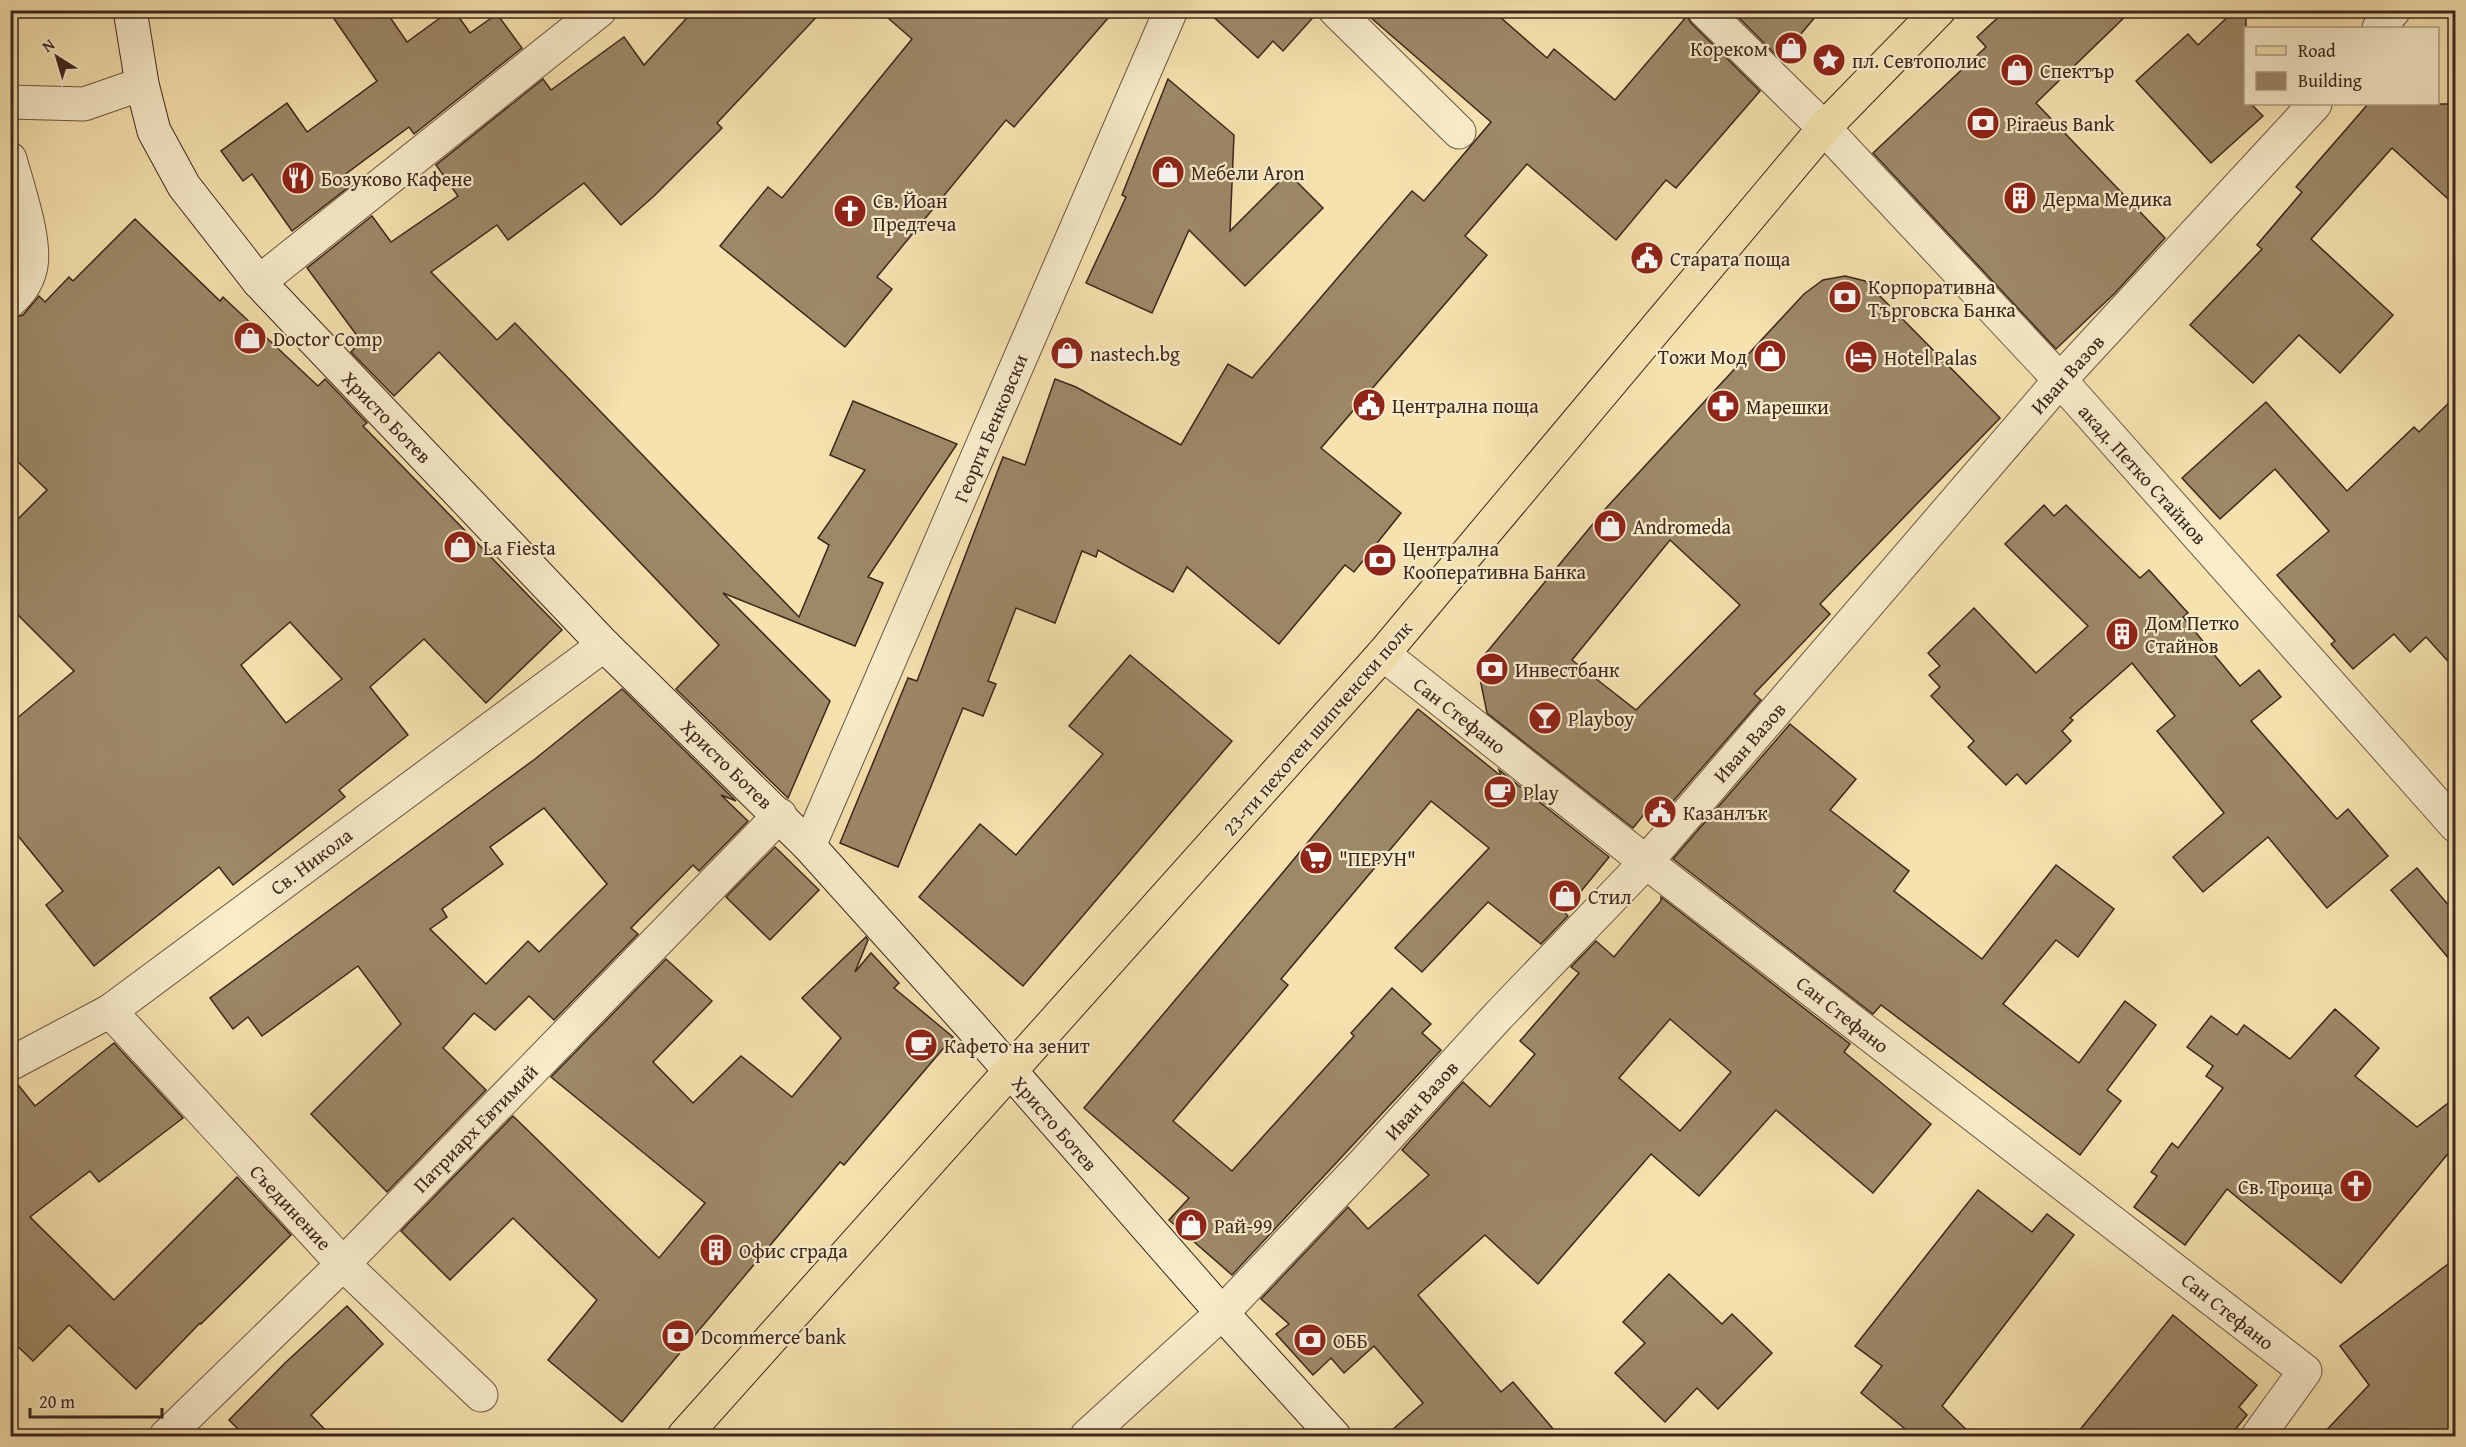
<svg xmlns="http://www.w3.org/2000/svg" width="2466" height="1447" viewBox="0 0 2466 1447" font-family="'Gentium Book Plus',serif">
<rect width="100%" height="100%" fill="#f5e2af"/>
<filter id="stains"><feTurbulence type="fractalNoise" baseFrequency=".00333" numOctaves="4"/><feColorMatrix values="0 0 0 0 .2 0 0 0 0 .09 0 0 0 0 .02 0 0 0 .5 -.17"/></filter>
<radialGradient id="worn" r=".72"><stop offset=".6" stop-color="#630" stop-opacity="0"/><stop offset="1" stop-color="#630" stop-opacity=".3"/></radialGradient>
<g fill="#9d8868" stroke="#3d261c" stroke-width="1.5" fill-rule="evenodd">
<path d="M328,10H385L407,42L451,10H454L470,33L497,14L522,48L414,134L409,127L343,176L350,186L292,231L252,174L243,181L221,151L287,103L307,132L377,81Z"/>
<path d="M694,10H823L717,123L722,128L654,196L621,225L584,183L508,240L497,225L431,272L497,340L515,323L799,617L829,545L818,538L865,470L830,455L853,401L957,444L868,577L883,583L855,646L723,593L830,701L788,798L676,689L719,645L439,352L394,396L351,352L361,341L307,268L372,216L391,242L458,196L436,165L543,79L551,90L624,37L644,65Z"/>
<path d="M879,10H1115L1014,127L1006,120L877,277L892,289L845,347L720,246L768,187L782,198L912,39Z"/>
<path d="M1206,10H1317V13L1283,51L1273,41L1258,58Z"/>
<path d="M1362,10H1492L1547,58L1554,49L1615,100L1687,16L1691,23L1760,91L1676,188L1666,180L1616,240L1527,164L1465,236L1487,255L1321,448L1401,513L1354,572L1345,565L1279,644L1187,567L1173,592L1098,550L1096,557L1082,551L1055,623L1016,608L988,681L996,684L983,716L963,708L898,867L840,843L908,678L917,681L1003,457L1025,465L1055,379L1076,387L1181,445L1228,364L1252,378L1412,191L1424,201L1491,122Z"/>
<path d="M1731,10H1821L1780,59Z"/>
<path d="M2006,10H2132L2036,103L2165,238L2115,293L2056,349L1873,153L1986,47L1977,37Z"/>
<path d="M2235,10H2246V104H2251L2263,116L2211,163L2136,81L2188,34L2198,45Z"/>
<path d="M1168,79L1234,135L1230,231L1288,173L1323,208L1245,286L1189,230L1152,313L1086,283L1126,197L1122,195Z"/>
<path d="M2368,104H2456V206L2392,148L2311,239L2393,315L2340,373L2299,335L2253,383L2190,325L2262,249L2257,245L2302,192L2296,187Z"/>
<path d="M135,219L220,301L223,297L318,386L325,379L367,423L363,426L562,630L486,703L424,639L370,687L408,735L339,790L345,797L233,885L219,867L94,966L46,905L63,891L10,826V724L74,671L10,607V527L47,490L10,454V319L23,315L39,296L45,302L69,277L73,281ZM290,622L342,679L286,723L241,665Z"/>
<path d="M1845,276L1865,281L2000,418L1820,604L1830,614L1754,694L1761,700L1655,822L1654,802L1633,828L1487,713L1477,664L1607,507L1804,294L1823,280ZM1670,540L1740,605L1636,710L1572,660Z"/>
<path d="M2456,396V670L2426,637L2410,652L2394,634L2353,669L2331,644L2335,641L2277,575L2329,531L2275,469L2220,519L2182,478L2266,402L2347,491L2414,427L2419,432Z"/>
<path d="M2044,505L2054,516L2066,505L2140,578L2149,570L2188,613L2183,617L2240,686L2259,670L2281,697L2251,721L2337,819L2348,809L2388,856L2327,908L2268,837L2203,892L2173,857L2224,813L2157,731L2175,716L2132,663L2070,718L2073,720L2062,731L2071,741L2026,784L2017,774L2006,785L1968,747L1974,741L1931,696L1940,687L1929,675L1940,666L1928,653L1974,608L2036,673L2088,626L2005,544Z"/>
<path d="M1130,655L1232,741L1023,986L919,897L980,824L1016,855L1103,754L1069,726Z"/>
<path d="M622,689L736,801L721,795L748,821L699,871L693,865L631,928L638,934L554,1020L529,996L495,1030L474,1013L443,1048L486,1090L387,1192L311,1114L401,1024L358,966L262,1036L248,1017L233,1029L210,998L535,759ZM544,808L607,884L539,952L528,941L486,984L430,929L447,917L442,909L503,864L490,847Z"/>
<path d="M1418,709L1501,776L1499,770L1609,857L1564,912L1568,916L1541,944L1488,902L1422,972L1395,948L1489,848L1431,801L1281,979L1288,985L1173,1121L1232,1171L1354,1036L1351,1033L1392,988L1431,1024L1422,1033L1441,1050L1232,1275L1169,1220L1189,1198L1084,1108L1285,870Z"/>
<path d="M1790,724L1856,779L1830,810L1909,871L1894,891L1982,959L2056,865L2114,909L2078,957L2056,940L2003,1004L2079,1063L2125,1001L2156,1025L2107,1090L2121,1101L2080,1155L1881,1005L1873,1014L1673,859Z"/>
<path d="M775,847L819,890L770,940L726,897Z"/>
<path d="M2417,868L2456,914V967L2391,890Z"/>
<path d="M1661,897L1850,1044L1844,1052L1931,1124L1873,1193L1776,1110L1699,1196L1651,1154L1538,1284L1485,1235L1418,1295L1501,1392L1513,1382L1560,1437H1384L1423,1403L1374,1346L1344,1373L1331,1358L1313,1375L1276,1334L1289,1324L1261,1299L1348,1207L1368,1229L1429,1175L1402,1150L1463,1082L1490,1107L1535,1054L1520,1041L1579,973L1571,967L1596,941L1614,957L1661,901ZM1670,1019L1731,1072L1680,1131L1619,1078Z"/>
<path d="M866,937L868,940L855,972L871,953L899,983L894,988L953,1037L844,1165L840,1162L622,1422L548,1360L597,1300L513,1218L450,1280L401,1231L513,1116L659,1258L705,1203L551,1077L666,959L712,1001L653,1062L693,1103L741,1056L792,1097L841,1038L802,998Z"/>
<path d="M2335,1009L2379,1048L2355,1076L2417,1127L2456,1097V1144L2341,1283L2227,1189L2185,1245L2134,1207L2157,1176L2151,1172L2172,1143L2178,1148L2223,1088L2206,1076L2213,1066L2187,1047L2211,1016L2237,1035L2244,1025L2290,1059Z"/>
<path d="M114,1043L183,1118L99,1182L90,1171L30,1217L114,1300L237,1177L291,1235L201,1324L200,1323L136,1389L69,1325L33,1361L10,1339V1083L15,1081L35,1106Z"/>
<path d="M1978,1190L2032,1232L2047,1214L2074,1235L1942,1406L1974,1437H1915L1861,1393L1882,1366L1855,1346Z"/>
<path d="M2456,1258V1437H2320L2369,1385L2340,1346Z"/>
<path d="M1669,1274L1722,1324L1732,1314L1772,1353L1718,1409L1697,1388L1665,1422L1615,1373L1645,1343L1623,1322Z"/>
<path d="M347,1306L383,1344L311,1415L332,1437H246L229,1420L285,1363Z"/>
<path d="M2173,1315L2257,1385L2239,1407L2247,1415L2229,1437H2074Z"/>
</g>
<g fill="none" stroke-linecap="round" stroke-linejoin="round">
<g stroke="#6b5541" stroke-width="35">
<g id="minor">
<path d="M1335,10L1459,132"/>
<path d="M1704,10L1824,128L2060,380L2456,826"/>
<path d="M2379,28L2394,10"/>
<path d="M10,102L84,104L142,84"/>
<path d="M10,159C17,185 38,245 30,270C27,282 19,293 10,301"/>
<path d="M259,282L600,10"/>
<path d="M1383,654L1646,862L2305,1371L2258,1436"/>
<path d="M809,846L1171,10"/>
<path d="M110,1011L343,1264L481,1395"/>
<path d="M10,1064L110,1011L604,645"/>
<path d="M166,1436L343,1264L780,815"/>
<path d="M1087,1436L1222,1313L1364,1163L1499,1015L1646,862L2060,380L2315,104"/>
</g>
</g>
<g stroke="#3d261c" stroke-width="35">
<path id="secondary" d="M130,10L142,84L154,131L184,186L259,282L604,645L809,846L971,1026L1222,1313L1334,1436"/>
</g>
<g stroke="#3d261c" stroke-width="35">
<path id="primary" d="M684,1436L1383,654L1824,128L1939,10"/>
</g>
<use href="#minor" stroke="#f8eccb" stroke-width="33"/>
<use href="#secondary" stroke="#f8eccb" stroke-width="33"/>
<use href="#primary" stroke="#f5e2af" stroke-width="33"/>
</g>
<defs>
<g id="shop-disc" transform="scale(1.725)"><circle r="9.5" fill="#8f2418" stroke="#f8eccb"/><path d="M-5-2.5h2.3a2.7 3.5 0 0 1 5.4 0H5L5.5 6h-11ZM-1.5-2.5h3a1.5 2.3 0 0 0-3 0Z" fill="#fff"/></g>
<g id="sight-disc" transform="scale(1.725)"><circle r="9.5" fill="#8f2418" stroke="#f8eccb"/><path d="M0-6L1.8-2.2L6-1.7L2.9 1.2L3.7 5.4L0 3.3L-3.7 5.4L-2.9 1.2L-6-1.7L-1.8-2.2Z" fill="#fff"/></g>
<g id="bank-disc" transform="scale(1.725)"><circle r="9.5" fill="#8f2418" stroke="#f8eccb"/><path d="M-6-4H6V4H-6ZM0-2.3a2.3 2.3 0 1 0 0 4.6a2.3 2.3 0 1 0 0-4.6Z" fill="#fff"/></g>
<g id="restaurant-disc" transform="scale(1.725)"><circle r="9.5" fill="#8f2418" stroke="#f8eccb"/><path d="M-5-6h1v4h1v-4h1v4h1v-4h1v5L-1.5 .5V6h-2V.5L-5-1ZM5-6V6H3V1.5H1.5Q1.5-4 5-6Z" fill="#fff"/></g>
<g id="building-disc" transform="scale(1.725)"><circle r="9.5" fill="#8f2418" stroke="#f8eccb"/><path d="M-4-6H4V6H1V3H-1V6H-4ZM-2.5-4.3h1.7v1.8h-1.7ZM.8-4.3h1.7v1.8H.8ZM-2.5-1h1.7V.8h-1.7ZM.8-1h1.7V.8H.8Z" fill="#fff"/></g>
<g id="church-disc" transform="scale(1.725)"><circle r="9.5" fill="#8f2418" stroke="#f8eccb"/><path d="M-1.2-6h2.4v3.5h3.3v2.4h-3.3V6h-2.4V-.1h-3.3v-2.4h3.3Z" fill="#fff"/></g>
<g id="civic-disc" transform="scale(1.725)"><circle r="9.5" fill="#8f2418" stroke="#f8eccb"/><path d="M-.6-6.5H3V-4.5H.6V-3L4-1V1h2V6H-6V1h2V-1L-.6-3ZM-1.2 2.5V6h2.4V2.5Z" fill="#fff"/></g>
<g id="hotel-disc" transform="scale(1.725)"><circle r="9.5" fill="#8f2418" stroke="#f8eccb"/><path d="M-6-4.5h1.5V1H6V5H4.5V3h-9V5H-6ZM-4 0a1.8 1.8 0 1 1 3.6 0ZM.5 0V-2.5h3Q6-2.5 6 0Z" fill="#fff"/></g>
<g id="pharmacy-disc" transform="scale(1.725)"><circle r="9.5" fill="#8f2418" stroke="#f8eccb"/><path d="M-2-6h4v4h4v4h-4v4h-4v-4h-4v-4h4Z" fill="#fff"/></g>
<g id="bar-disc" transform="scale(1.725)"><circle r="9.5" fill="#8f2418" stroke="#f8eccb"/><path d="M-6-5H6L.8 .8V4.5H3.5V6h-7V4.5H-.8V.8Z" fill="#fff"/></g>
<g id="cafe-disc" transform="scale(1.725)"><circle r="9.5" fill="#8f2418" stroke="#f8eccb"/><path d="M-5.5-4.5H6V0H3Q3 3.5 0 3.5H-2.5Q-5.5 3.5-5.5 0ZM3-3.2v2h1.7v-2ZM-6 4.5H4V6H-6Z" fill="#fff"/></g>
<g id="supermarket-disc" transform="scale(1.725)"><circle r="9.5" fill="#8f2418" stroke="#f8eccb"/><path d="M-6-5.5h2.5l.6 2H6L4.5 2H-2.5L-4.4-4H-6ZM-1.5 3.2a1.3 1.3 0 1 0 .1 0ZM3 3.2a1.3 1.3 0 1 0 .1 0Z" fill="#fff"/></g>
</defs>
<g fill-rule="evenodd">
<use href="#shop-disc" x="1791" y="48"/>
<use href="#sight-disc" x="1829" y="60"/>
<use href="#shop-disc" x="2017" y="70"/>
<use href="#bank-disc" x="1983" y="123"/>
<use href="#shop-disc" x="1168" y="172"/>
<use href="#restaurant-disc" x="298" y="178"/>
<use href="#building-disc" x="2020" y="198"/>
<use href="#church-disc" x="850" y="211"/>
<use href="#civic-disc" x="1647" y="258"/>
<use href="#bank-disc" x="1845" y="297"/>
<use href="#shop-disc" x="250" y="338"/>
<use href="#shop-disc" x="1067" y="353"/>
<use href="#shop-disc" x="1770" y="356"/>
<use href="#hotel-disc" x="1861" y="357"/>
<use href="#civic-disc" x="1369" y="405"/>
<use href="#pharmacy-disc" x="1723" y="406"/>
<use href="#shop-disc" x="1610" y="526"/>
<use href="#shop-disc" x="460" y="547"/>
<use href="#bank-disc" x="1380" y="560"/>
<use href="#building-disc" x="2122" y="634"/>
<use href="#bank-disc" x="1492" y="669"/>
<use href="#bar-disc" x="1545" y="718"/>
<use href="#cafe-disc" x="1500" y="792"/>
<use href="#civic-disc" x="1660" y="812"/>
<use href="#supermarket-disc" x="1316" y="858"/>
<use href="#shop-disc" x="1565" y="896"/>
<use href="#cafe-disc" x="921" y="1045"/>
<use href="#church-disc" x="2356" y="1186"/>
<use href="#shop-disc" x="1191" y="1225"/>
<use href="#building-disc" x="716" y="1250"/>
<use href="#bank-disc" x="678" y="1336"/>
<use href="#bank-disc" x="1310" y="1340"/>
</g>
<g text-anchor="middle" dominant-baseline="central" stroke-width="4.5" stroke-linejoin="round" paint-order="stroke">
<g font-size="20" fill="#3d261c" stroke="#f8eccb" text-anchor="start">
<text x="1768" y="48" text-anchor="end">Кореком</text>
<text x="1852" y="60">пл. Севтополис</text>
<text x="2040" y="70">Спектър</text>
<text x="2006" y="123">Piraeus Bank</text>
<text x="1191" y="172">Мебели Aron</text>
<text x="321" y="178">Бозуково Кафене</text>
<text x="2043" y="198">Дерма Медика</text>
<text x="873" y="200">Св. Йоан<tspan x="873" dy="23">Предтеча</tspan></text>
<text x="1670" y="258">Старата поща</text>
<text x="1868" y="286">Корпоративна<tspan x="1868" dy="23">Търговска Банка</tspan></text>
<text x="273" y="338">Doctor Comp</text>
<text x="1090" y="353">nastech.bg</text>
<text x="1747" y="356" text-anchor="end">Тожи Мод</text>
<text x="1884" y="357">Hotel Palas</text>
<text x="1392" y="405">Централна поща</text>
<text x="1746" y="406">Марешки</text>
<text x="1633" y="526">Andromeda</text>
<text x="483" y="547">La Fiesta</text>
<text x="1403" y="548">Централна<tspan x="1403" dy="23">Кооперативна Банка</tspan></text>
<text x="2145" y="622">Дом Петко<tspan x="2145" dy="23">Стайнов</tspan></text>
<text x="1515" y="669">Инвестбанк</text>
<text x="1568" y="718">Playboy</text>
<text x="1523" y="792">Play</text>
<text x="1683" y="812">Казанлък</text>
<text x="1339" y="858">"ПЕРУН"</text>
<text x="1588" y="896">Стил</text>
<text x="944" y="1045">Кафето на зенит</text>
<text x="2333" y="1186" text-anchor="end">Св. Троица</text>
<text x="1214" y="1225">Рай-99</text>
<text x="739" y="1250">Офис сграда</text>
<text x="701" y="1336">Dcommerce bank</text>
<text x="1333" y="1340">ОББ</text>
</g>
<g font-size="20" fill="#3d261c" stroke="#f8eccb">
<text transform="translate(2067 374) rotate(-48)">Иван Вазов</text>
<text transform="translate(387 417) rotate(46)">Христо Ботев</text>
<text transform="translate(990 428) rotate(-67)">Георги Бенковски</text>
<text transform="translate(2143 474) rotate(48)">акад. Петко Стайнов</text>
<text transform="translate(1460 715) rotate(38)">Сан Стефано</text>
<text transform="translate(1317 728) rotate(-49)">23-ти пехотен шипченски полк</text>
<text transform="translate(1749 742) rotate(-49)">Иван Вазов</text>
<text transform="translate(727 764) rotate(44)">Христо Ботев</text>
<text transform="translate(311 861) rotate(-37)">Св. Никола</text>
<text transform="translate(1843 1014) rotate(38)">Сан Стефано</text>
<text transform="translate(1421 1100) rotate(-48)">Иван Вазов</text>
<text transform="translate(1055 1123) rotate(49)">Христо Ботев</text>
<text transform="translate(475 1128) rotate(-46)">Патриарх Евтимий</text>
<text transform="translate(291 1207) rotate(47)">Съединение</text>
<text transform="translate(2228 1311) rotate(38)">Сан Стефано</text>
</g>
</g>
<rect width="2466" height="1447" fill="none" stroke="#f5e2af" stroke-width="36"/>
<rect x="12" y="12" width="2442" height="1423" fill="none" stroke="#3d261c" stroke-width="3"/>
<rect x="18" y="18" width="2430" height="1411" fill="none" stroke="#3d261c" stroke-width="1.5"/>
<rect x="2244" y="27" width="195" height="78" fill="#f8eccb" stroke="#ad9d85" stroke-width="1.5"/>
<rect x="2256" y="46" width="30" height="9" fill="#f5e2af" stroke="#ad9d85" stroke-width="1.5"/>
<text x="2298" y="57" font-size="18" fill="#3d261c">Road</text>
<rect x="2256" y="72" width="30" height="18" fill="#9d8868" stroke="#ad9d85" stroke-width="1.5"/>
<text x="2298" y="87" font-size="18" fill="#3d261c">Building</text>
<g transform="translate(57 57) rotate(323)" stroke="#f8eccb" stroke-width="4.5" paint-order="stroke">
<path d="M0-4.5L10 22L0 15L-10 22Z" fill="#3d261c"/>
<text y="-9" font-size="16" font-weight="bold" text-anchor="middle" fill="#3d261c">N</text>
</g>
<path d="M30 1408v9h132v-9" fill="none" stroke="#3d261c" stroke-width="3"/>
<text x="39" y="1408" font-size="18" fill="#3d261c" stroke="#f8eccb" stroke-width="4.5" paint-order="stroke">20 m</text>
<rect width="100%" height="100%" filter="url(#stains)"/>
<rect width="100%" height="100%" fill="url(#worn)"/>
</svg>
